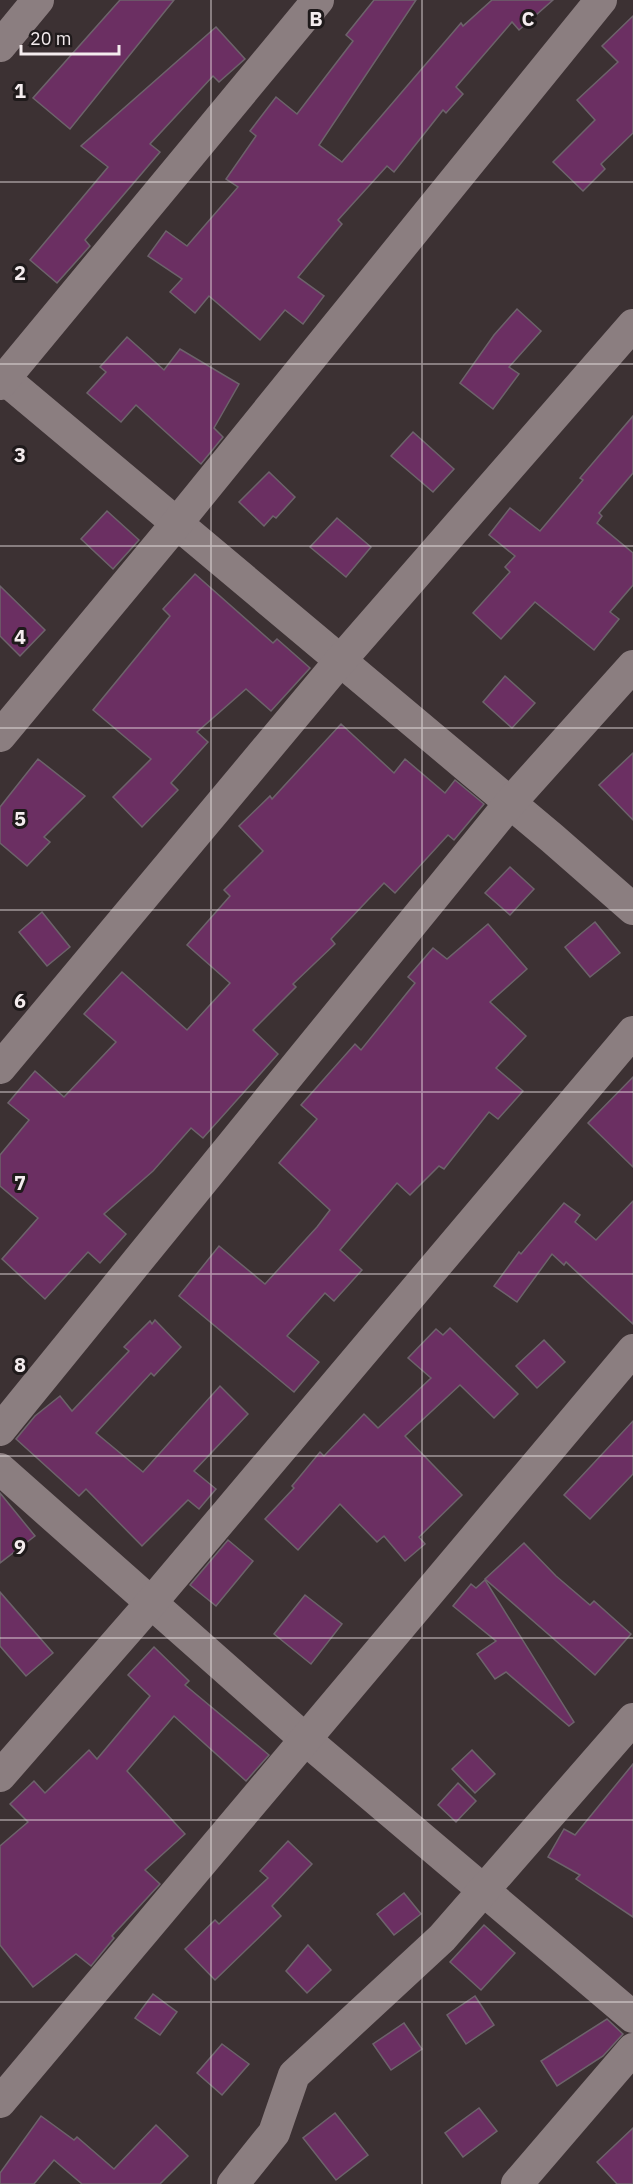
<svg xmlns="http://www.w3.org/2000/svg" width="633" height="2184" viewBox="0 0 633 2184" font-family="'IBM Plex Sans',sans-serif">
<rect width="100%" height="100%" fill="#3c3133"/>
<g fill="#6b2f62" stroke="#6d636b" stroke-width="1.5">
<path d="M120,0H174L70,129L33,98Z"/>
<path d="M374,0H416L319,145L342,162L461,23L463,26L492,0H553L519,30L512,22L456,87L463,94L446,113L443,110L394,172L387,166L338,220L342,224L298,277L324,296L303,324L285,310L260,340L209,296L195,313L170,292L182,279L148,256L166,231L187,246L238,187L226,179L256,136L250,131L276,97L297,114L353,41L346,35Z"/>
<path d="M633,16V133L601,164L605,169L583,191L553,162L595,120L577,100L618,62L602,46Z"/>
<path d="M216,27L245,59L219,82L213,76L150,144L160,152L85,240L90,246L57,283L30,260L108,167L81,146Z"/>
<path d="M517,309L541,331L509,367L519,374L493,409L460,383L494,335Z"/>
<path d="M127,337L164,370L180,349L239,384L214,428L223,437L201,464L136,405L121,422L87,393L106,372L100,367Z"/>
<path d="M633,416V473L599,513L602,516L597,523L633,553V585L610,612L619,619L594,650L535,602L501,639L473,613L510,572L505,567L515,556L489,535L510,508L540,531L583,480L580,478Z"/>
<path d="M413,432L454,469L433,492L391,456Z"/>
<path d="M269,472L295,497L276,518L273,516L264,526L239,502Z"/>
<path d="M107,511L139,540L113,569L81,539Z"/>
<path d="M337,518L371,547L346,577L310,547Z"/>
<path d="M195,574L273,643L277,639L310,668L271,711L246,689L197,732L208,742L171,783L178,790L142,827L113,797L151,759L93,710L170,616L163,609Z"/>
<path d="M0,586L45,630L20,656L0,636Z"/>
<path d="M505,676L535,703L512,728L483,702Z"/>
<path d="M341,724L394,773L405,759L445,793L455,780L484,804L454,840L448,835L395,893L384,883L331,939L335,944L293,984L296,987L253,1030L278,1054L203,1138L191,1128L153,1171L104,1214L126,1234L100,1263L88,1252L45,1299L2,1259L38,1218L0,1186V1155L29,1120L8,1103L35,1071L64,1097L116,1042L84,1014L122,972L187,1030L230,983L187,945L230,896L224,890L263,851L239,826L270,796L272,799Z"/>
<path d="M633,753V820L599,785Z"/>
<path d="M38,759L85,796L44,837L50,842L27,866L0,843V807Z"/>
<path d="M510,867L534,889L510,915L485,893Z"/>
<path d="M42,912L70,947L47,966L19,932Z"/>
<path d="M595,922L620,953L590,977L565,947Z"/>
<path d="M488,924L527,969L490,1002L526,1036L496,1068L523,1091L498,1119L489,1112L444,1169L439,1166L410,1195L397,1183L340,1250L362,1270L334,1301L325,1293L287,1336L319,1362L294,1392L179,1296L219,1246L265,1284L317,1227L330,1210L279,1163L317,1119L301,1105L355,1044L361,1050L415,983L408,977L433,948L447,959Z"/>
<path d="M633,1077V1167L588,1123Z"/>
<path d="M633,1201V1324L566,1262L564,1265L552,1254L517,1302L494,1286L519,1252L521,1254L564,1203L580,1215L575,1222L596,1240Z"/>
<path d="M155,1320L181,1347L154,1376L151,1373L96,1433L143,1472L220,1386L248,1414L194,1471L216,1489L199,1509L188,1500L142,1546L86,1489L79,1496L16,1439L35,1416L60,1396L72,1411L129,1351L124,1347L150,1321L152,1324Z"/>
<path d="M450,1328L518,1394L494,1418L460,1385L405,1436L462,1495L419,1537L425,1544L405,1561L384,1536L377,1542L340,1504L298,1550L265,1519L294,1488L292,1486L320,1452L324,1456L364,1414L378,1428L431,1378L408,1358L436,1329L443,1335Z"/>
<path d="M544,1340L565,1362L537,1388L516,1366Z"/>
<path d="M633,1421V1474L590,1519L564,1495Z"/>
<path d="M0,1493L35,1536L0,1563Z"/>
<path d="M228,1540L253,1561L216,1606L190,1585Z"/>
<path d="M524,1543L556,1576L590,1605L594,1601L631,1634L595,1675L485,1579Z"/>
<path d="M485,1580L574,1722L569,1726L506,1672L495,1679L477,1654L496,1641L453,1606L471,1584L476,1588Z"/>
<path d="M0,1592L53,1653L26,1676L0,1646Z"/>
<path d="M305,1595L342,1624L311,1664L274,1634Z"/>
<path d="M154,1647L189,1681L185,1685L269,1755L246,1781L174,1716L127,1771L185,1834L145,1870L160,1884L112,1936L114,1938L91,1966L76,1954L33,1987L0,1945V1846L28,1822L10,1804L34,1781L45,1793L89,1750L97,1759L150,1696L128,1675Z"/>
<path d="M472,1750L495,1774L475,1793L452,1769Z"/>
<path d="M633,1764V1917L576,1879L580,1875L548,1857L564,1829L575,1835Z"/>
<path d="M458,1783L476,1801L456,1822L438,1805Z"/>
<path d="M288,1841L312,1864L272,1906L281,1916L215,1980L185,1949L215,1920L219,1924L268,1878L260,1871Z"/>
<path d="M404,1893L421,1914L394,1935L377,1914Z"/>
<path d="M484,1925L515,1953L481,1990L450,1962Z"/>
<path d="M308,1945L331,1970L307,1993L286,1971Z"/>
<path d="M153,1994L177,2012L160,2035L135,2018Z"/>
<path d="M475,1996L494,2025L466,2044L447,2015Z"/>
<path d="M607,2019L623,2034L603,2056L557,2086L541,2061Z"/>
<path d="M404,2023L422,2049L391,2070L373,2044Z"/>
<path d="M222,2044L249,2064L222,2095L197,2073Z"/>
<path d="M479,2108L497,2131L463,2157L445,2133Z"/>
<path d="M335,2113L368,2155L336,2180L303,2138Z"/>
<path d="M41,2116L74,2140L77,2137L114,2169L156,2125L188,2156L160,2184H82L54,2160L34,2184H0V2173Z"/>
<path d="M633,2128V2184H617L597,2162Z"/>
</g>
<g fill="none" stroke-linecap="round" stroke-linejoin="round">
<g stroke="#8b7e80" stroke-width="32">
<path d="M0,46L38,0"/>
<path d="M0,375L552,838L633,909"/>
<path d="M0,384L318,0"/>
<path d="M0,736L177,523L601,0"/>
<path d="M0,1068L340,661L633,325"/>
<path d="M0,1430L510,803L633,666"/>
<path d="M0,1469L306,1740L633,2017"/>
<path d="M0,1776L151,1603L633,1032"/>
<path d="M0,2102L633,1350"/>
<path d="M233,2184L274,2133L294,2075L442,1938L633,1719"/>
<path d="M517,2184L633,2049"/>
</g>
</g>
<path fill="none" stroke="#f4ecee" stroke-width="1.5" stroke-opacity="0.55" d="M211,0V2184M422,0V2184M0,182H633M0,364H633M0,546H633M0,728H633M0,910H633M0,1092H633M0,1274H633M0,1456H633M0,1638H633M0,1820H633M0,2002H633"/>
<g font-size="20" text-anchor="middle" font-weight="bold" fill="#f4ecee" stroke="#1f1a1b" stroke-width="6" stroke-linejoin="round" paint-order="stroke">
<text x="316" y="26">B</text>
<text x="528" y="26">C</text>
<text x="20" y="98">1</text>
<text x="20" y="280">2</text>
<text x="20" y="462">3</text>
<text x="20" y="644">4</text>
<text x="20" y="826">5</text>
<text x="20" y="1008">6</text>
<text x="20" y="1190">7</text>
<text x="20" y="1372">8</text>
<text x="20" y="1554">9</text>
</g>
<path d="M21 45v9h98v-9" fill="none" stroke="#f4ecee" stroke-width="3"/>
<text x="30" y="45" font-size="18" fill="#f4ecee" stroke="#1f1a1b" stroke-width="4.5" paint-order="stroke">20 m</text>
</svg>
